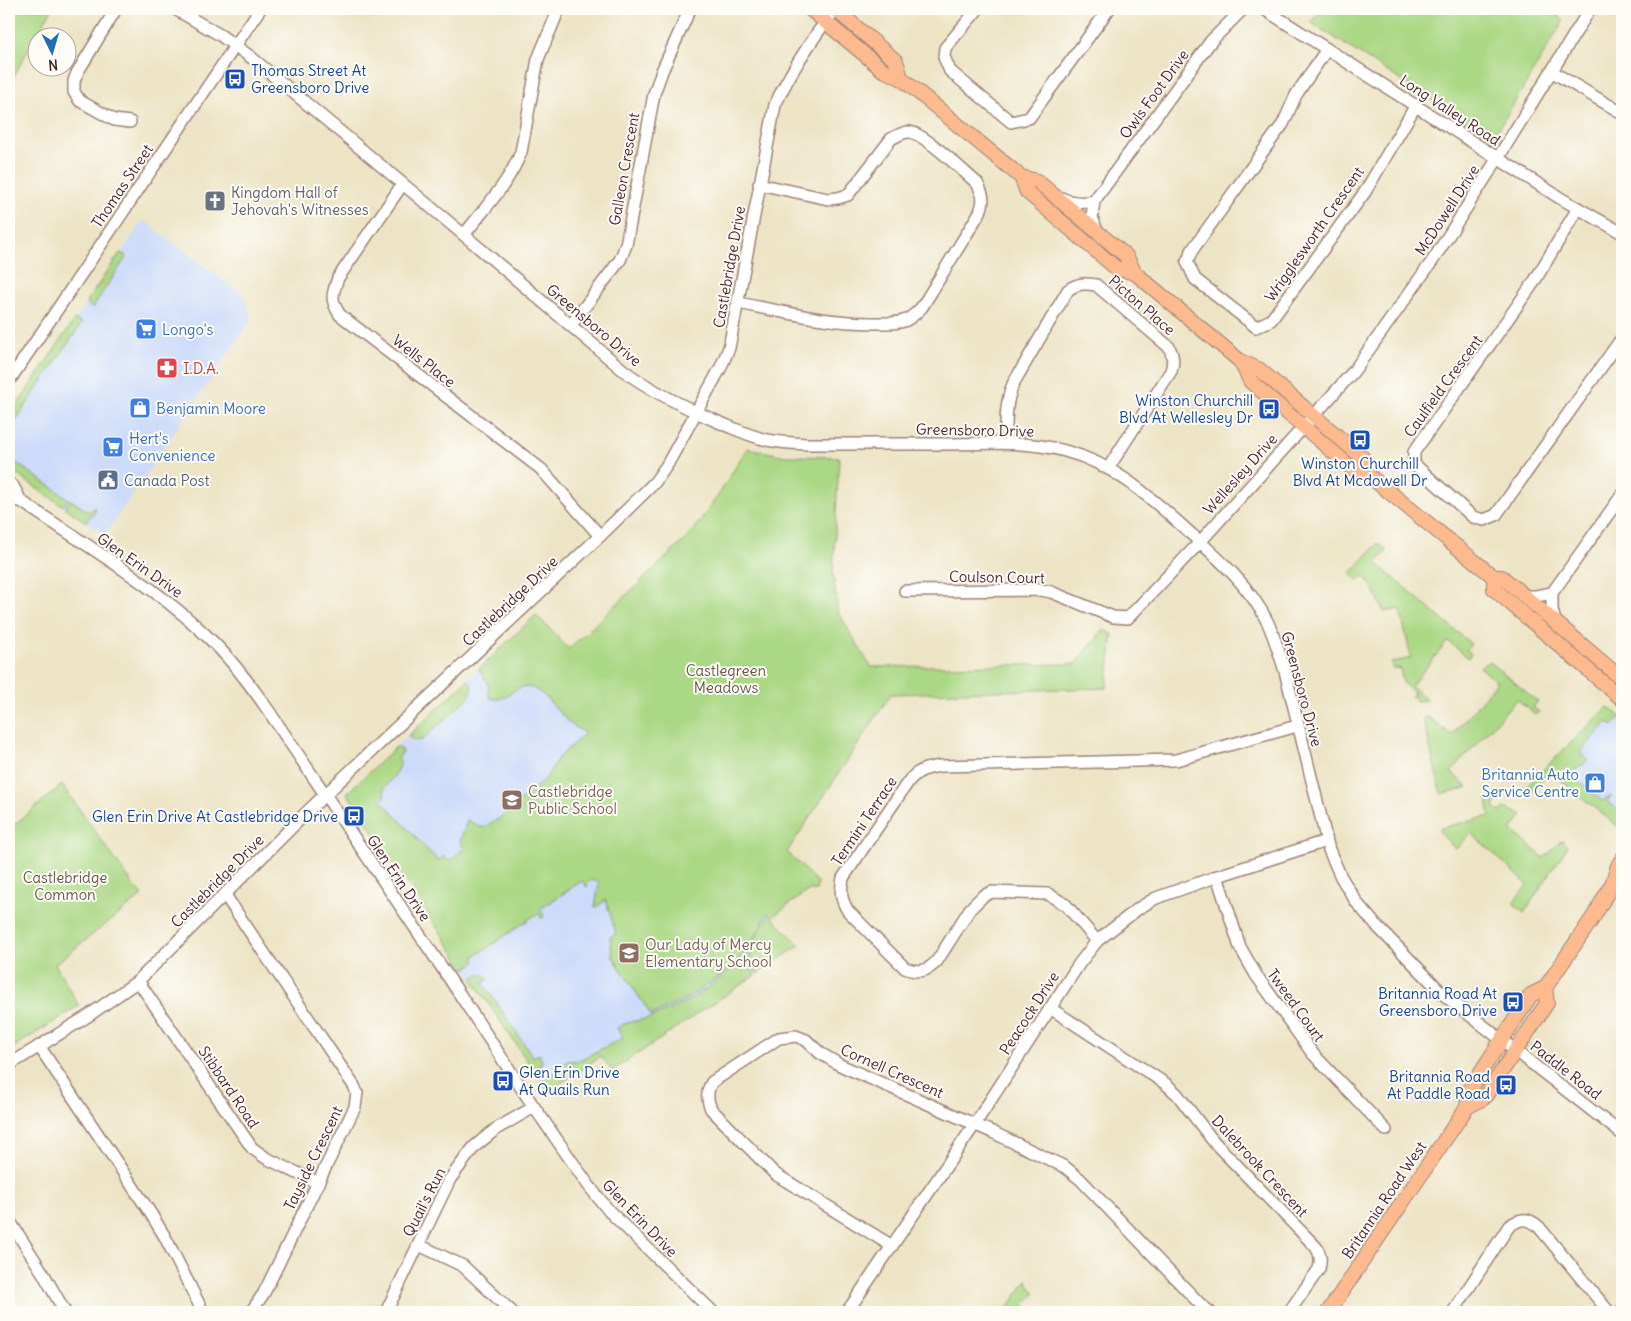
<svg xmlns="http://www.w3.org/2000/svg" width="1631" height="1321" viewBox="0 0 1631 1321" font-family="Delius,sans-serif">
<rect width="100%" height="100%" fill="#fdfcf7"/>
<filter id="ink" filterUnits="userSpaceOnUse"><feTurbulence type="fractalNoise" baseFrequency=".02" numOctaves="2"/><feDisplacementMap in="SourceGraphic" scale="10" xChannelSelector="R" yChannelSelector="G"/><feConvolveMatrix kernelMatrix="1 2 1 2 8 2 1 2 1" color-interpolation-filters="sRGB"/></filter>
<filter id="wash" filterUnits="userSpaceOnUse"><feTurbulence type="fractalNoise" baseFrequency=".0096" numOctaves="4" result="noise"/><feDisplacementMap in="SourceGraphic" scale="20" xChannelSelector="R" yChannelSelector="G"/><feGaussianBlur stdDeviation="1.12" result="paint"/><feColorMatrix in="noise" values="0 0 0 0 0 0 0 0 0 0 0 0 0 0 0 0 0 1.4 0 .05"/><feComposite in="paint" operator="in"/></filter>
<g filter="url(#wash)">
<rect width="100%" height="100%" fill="#ede4c5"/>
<g fill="#ccdbfa">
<path d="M143,220L244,296L252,318L105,535L9,469V417Z"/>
<path d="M500,649L577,727L681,806L770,915L800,945L612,1071L601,1056L548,1092L347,793Z"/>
<path d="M1608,707L1622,719V830L1549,771Z"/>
</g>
<g fill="#abd885" stroke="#7a7c58">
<path d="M9,9H52L9,84Z"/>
<path d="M1324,9H1550L1564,20L1495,135L1488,136L1310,22Z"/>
<path d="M120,253L127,256L92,308L87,304L89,302L87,301Z"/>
<path d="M75,319L82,323L9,430V417Z"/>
<path d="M747,448L786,456L839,457L833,573L838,612L871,667L1076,664L1103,630L1113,634L1107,688L891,694L787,852L818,883L816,890H809L772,917L800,945L757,974C753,967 750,954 752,946C752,941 766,922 770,915L768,913C765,918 762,924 759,930C734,972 696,997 651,1015L613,957L610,937L616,934L606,900L595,908L599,882L592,880L587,885V887L582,881L540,909L544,916L542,919L538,913L474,957L476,961L465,969L347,793L397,746L401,749L402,753L398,759L401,762L394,776L384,788V793L386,796L381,800L438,861L444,856L449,862L464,848L460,843L467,820L483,828L503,816L546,778L559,757L585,733C580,730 576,728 572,725C559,715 544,689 528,687C512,685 503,706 489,697L488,683L479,669L536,615L569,649L687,538L718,496Z"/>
<path d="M12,460L69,499L63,506L9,469V464Z"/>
<path d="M71,500L89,512L94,507L95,510L86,522L65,508Z"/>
<path d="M1378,543L1387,551L1376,563L1471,644L1466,650L1471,654L1468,658L1448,641L1411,686L1427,700L1416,701L1415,696L1411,697L1414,693L1403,683L1400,668L1394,669L1392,668L1391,663L1411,658L1400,609L1384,612L1373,588L1364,576L1359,581L1350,574Z"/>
<path d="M1489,661L1538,702L1533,707L1539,712L1535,715L1517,699L1451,772L1468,788L1441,794L1423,718L1428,717L1452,735L1497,682L1480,667Z"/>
<path d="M468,680C474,686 473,691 468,698L422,740L415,741L408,736Z"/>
<path d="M1608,707L1621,717L1613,726L1607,722L1580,753L1588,760L1582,766L1580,765L1572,775L1602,801L1612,796L1607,801L1616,809L1622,802V830L1549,771L1529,795L1522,790Z"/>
<path d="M62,785L134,886L143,895L55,964L79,1006L9,1050V829Z"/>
<path d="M1489,798L1496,802L1494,808L1501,812L1504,808L1523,815L1511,830L1544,858L1562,840L1568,846L1524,913L1514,904V901L1528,885L1471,833L1457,848H1454L1439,831L1441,828L1490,816L1487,800Z"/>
<path d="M748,949L754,976L612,1071L601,1056L548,1092L541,1082L554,1073L561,1062L579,1060L623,1038L617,1028C631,1019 641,1022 654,1016C695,1000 720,983 748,949Z"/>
<path d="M479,974L486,976L489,979L483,983L533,1057L539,1054L542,1061L540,1066L534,1071L472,979Z"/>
<path d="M1027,1280L1035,1294L1024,1305L1031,1312H1005Z"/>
</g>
</g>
<g filter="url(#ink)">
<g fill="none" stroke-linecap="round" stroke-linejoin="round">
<g stroke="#9c8278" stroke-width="14">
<g id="minor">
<path d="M116,9L77,73L74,81V92L80,101L114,120L130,122"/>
<path d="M175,9L220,35L252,58L464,235L623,370C651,391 684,407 716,421C733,428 749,436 767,440C794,445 823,444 850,444C884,444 918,444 952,444C989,443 1029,441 1065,451C1115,464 1151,498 1189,532C1218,558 1250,586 1268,623C1275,639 1280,655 1285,671L1329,850L1341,877L1357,903L1375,924L1444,995L1622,1134"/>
<path d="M978,9L945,48L944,57L950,71L1011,122L1029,118L1109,9"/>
<path d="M1264,9L1560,198L1622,233"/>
<path d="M1327,49L1296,95L1283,124L1274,136L1193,249L1187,262L1195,279L1256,327L1271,320L1365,192L1416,105"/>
<path d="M1551,71L1622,113"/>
<path d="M402,185L338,278C332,295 330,300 340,315L541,469L600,536"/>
<path d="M1059,197C1071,203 1081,204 1094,201"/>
<path d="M1578,208L1534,282L1414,452V464L1473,517L1484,520L1496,515L1622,338"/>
<path d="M1097,231L1092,217L1094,201L1211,41L1243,9"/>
<path d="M464,235C484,209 509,183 521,152L538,59L559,9"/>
<path d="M738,303C783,312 827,323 873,323C883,323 895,324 904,321C912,318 916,313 922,307L980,212C985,200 983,194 977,183C965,173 923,132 909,132C902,132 897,136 891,139L848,195L838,198L828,199L759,184"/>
<path d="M571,325L620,260L626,245L654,94L662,71L690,9"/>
<path d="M9,381L260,9"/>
<path d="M1006,443C1006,422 1005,404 1013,384L1068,290C1078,283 1085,283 1096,285L1169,347C1173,356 1174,361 1171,371L1109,467"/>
<path d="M9,483L13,486L21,501"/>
<path d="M9,499L21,501C86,546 160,588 215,644C235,664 252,687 268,710L453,984L534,1107L589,1186L609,1211L713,1312"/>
<path d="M905,591L1041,590L1051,592L1113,617L1128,618L1200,542L1353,372L1433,260L1498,158L1590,9"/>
<path d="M1525,596H1536L1552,593"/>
<path d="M1555,622L1552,609V593L1622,495"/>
<path d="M1217,876L1240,947L1256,975L1313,1054L1386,1130"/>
<path d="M225,895L354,1086L357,1093L355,1107L264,1293L251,1312"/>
<path d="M1097,941L1066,905L1048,894L992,892L983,896L970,909L937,961C927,972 918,973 905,968L848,911C841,900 840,892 843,878L908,782C917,770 927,768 941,766L1176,760L1297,726"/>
<path d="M138,981L252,1148L266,1158L318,1183"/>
<path d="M1050,1008L1166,1084L1177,1094L1214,1142L1316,1247C1321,1255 1321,1260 1319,1269L1289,1312"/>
<path d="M39,1046L151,1214L165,1237L203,1312"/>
<path d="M9,1065L88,1016L138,981L311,808L600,536L642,495L655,482L667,465L720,369L729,348L775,105C791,70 812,39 835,9"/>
<path d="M9,1220L43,1273L65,1312"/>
<path d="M419,1245L463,1266L512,1312"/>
<path d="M892,1246L775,1174L711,1109C707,1099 706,1092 712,1082L779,1038L796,1036L806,1040L820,1053L840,1065L992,1132L1065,1167L1080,1179L1201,1305L1210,1312"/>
<path d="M386,1312L450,1179L474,1147L496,1129L534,1107"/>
<path d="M847,1312L975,1124L1079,964L1097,941L1139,908L1156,898L1224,874L1326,841"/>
<path d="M1453,1312L1509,1226C1521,1218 1528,1217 1539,1227L1609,1312"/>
<path d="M1619,1312L1622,1310"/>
</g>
</g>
<g stroke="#9c8278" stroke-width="16">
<g id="major">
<path d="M810,9L883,70L901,78L1021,177L1037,181L1126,256L1135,273L1240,361L1260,370L1363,458L1367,474"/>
<path d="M835,9L896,61L901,78"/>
<path d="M1021,177L1027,192L1116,268L1135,273"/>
<path d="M1240,361L1251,382L1353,469L1367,474L1494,577H1502L1622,679"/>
<path d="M1494,577V589L1622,699"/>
<path d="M1467,1107L1484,1098L1547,1003L1545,988"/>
<path d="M1328,1312L1467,1107L1469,1090L1531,995L1545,988L1594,916L1612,884L1618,866L1622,859"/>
</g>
</g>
<use href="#minor" stroke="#fff" stroke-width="11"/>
<use href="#major" stroke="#fcba8e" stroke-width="14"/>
</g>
</g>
<defs>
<g id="bus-square" transform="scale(1.125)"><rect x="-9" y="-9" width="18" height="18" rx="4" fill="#1a4fb4" stroke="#fdfcf7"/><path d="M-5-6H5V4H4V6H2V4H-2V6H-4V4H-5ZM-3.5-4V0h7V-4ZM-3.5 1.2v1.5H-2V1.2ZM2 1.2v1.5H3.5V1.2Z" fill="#fff"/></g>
<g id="church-square" transform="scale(1.125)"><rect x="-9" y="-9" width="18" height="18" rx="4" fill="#6b7280" stroke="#fdfcf7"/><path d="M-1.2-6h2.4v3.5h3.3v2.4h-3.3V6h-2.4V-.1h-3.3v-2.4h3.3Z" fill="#fff"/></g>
<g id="supermarket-square" transform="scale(1.125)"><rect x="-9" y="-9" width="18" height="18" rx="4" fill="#3f7fe0" stroke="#fdfcf7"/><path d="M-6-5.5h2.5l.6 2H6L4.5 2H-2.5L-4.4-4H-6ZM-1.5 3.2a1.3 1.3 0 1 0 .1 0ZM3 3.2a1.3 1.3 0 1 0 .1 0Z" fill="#fff"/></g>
<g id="pharmacy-square" transform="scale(1.125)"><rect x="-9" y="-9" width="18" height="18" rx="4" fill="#e0444e" stroke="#fdfcf7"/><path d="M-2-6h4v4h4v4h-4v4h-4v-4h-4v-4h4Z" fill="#fff"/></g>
<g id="shop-square" transform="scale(1.125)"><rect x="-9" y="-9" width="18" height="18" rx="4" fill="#3f7fe0" stroke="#fdfcf7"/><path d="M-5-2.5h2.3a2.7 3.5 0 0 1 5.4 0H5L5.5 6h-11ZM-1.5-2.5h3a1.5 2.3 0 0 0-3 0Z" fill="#fff"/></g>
<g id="civic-square" transform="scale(1.125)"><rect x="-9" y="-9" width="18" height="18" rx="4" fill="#5c6f8a" stroke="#fdfcf7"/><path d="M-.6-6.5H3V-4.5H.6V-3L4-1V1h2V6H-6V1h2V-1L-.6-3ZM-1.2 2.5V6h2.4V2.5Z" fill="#fff"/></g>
<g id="school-square" transform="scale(1.125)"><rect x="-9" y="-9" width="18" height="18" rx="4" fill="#8d6e63" stroke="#fdfcf7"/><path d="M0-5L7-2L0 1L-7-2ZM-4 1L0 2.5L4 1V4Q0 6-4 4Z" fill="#fff"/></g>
</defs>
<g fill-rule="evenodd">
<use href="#bus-square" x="235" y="79"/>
<use href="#church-square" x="215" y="201"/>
<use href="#supermarket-square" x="146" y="329"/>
<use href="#pharmacy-square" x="167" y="368"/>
<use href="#shop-square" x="140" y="408"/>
<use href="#bus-square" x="1269" y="409"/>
<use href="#bus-square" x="1360" y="440"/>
<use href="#supermarket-square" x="113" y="447"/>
<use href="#civic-square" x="108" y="480"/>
<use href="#shop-square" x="1595" y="783"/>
<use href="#school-square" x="512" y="800"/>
<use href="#bus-square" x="354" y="816"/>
<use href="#school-square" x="629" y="953"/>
<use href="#bus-square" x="1513" y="1002"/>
<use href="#bus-square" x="503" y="1081"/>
<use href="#bus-square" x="1506" y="1085"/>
</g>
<g text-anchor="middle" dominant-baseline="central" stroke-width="4" stroke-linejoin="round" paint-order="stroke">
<g font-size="15" fill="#164399" stroke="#fdfcf7" text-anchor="end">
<text x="251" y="70" text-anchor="start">Thomas Street At<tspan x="251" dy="17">Greensboro Drive</tspan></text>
<text x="1253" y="400">Winston Churchill<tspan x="1253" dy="17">Blvd At Wellesley Dr</tspan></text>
<text x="1360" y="463" text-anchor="middle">Winston Churchill<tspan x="1360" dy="17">Blvd At Mcdowell Dr</tspan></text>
<text x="338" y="816">Glen Erin Drive At Castlebridge Drive</text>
<text x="1497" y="993">Britannia Road At<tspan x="1497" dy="17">Greensboro Drive</tspan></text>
<text x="519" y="1072" text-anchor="start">Glen Erin Drive<tspan x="519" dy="17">At Quails Run</tspan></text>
<text x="1490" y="1076">Britannia Road<tspan x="1490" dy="17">At Paddle Road</tspan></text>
</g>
<g font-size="15" fill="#4a1f2b" stroke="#fdfcf7">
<text transform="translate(1154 94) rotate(-54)">Owls Foot Drive</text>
<text transform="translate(1450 110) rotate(33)">Long Valley Road</text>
<text transform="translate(624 169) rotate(-80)">Galleon Crescent</text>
<text transform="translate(122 186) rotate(-56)">Thomas Street</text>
<text transform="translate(1447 210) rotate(-57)">McDowell Drive</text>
<text transform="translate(1314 234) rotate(-55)">Wrigglesworth Crescent</text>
<text transform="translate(729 267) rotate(-80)">Castlebridge Drive</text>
<text transform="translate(1142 305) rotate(41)">Picton Place</text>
<text transform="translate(594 325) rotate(40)">Greensboro Drive</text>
<text transform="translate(424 361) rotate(38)">Wells Place</text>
<text transform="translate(1443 386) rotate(-54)">Caulfield Crescent</text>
<text transform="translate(975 430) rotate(1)">Greensboro Drive</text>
<text transform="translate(1240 474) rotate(-48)">Wellesley Drive</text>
<text transform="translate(140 565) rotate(35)">Glen Erin Drive</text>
<text transform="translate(997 577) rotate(1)">Coulson Court</text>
<text transform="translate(510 601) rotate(-43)">Castlebridge Drive</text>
<text transform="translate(1302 689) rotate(75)">Greensboro Drive</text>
<text transform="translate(864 821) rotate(-56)">Termini Terrace</text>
<text transform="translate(399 878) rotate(56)">Glen Erin Drive</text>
<text transform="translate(217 881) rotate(-45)">Castlebridge Drive</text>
<text transform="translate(1296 1005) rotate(54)">Tweed Court</text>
<text transform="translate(1029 1013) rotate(-57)">Peacock Drive</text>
<text transform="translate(1566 1070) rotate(38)">Paddle Road</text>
<text transform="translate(892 1071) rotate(24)">Cornell Crescent</text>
<text transform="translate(229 1087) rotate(56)">Stibbard Road</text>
<text transform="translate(313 1158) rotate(-64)">Tayside Crescent</text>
<text transform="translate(1260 1166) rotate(47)">Dalebrook Crescent</text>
<text transform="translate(1384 1200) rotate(-56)">Britannia Road West</text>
<text transform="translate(424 1202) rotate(-63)">Quail's Run</text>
<text transform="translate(640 1218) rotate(46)">Glen Erin Drive</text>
</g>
<g font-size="15" fill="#5b616d" stroke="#fdfcf7" text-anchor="start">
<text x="231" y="192">Kingdom Hall of<tspan x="231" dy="17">Jehovah's Witnesses</tspan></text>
</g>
<g font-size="15" fill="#366cbe" stroke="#fdfcf7" text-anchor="start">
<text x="162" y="329">Longo's</text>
<text x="156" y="408">Benjamin Moore</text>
<text x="129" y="438">Hert's<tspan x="129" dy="17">Convenience</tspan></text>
<text x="1579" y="774" text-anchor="end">Britannia Auto<tspan x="1579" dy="17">Service Centre</tspan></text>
</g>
<g font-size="15" fill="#be3a42" stroke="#fdfcf7" text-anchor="start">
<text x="183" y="368">I.D.A.</text>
</g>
<g font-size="15" fill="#4e5e75" stroke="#fdfcf7" text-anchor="start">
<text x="124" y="480">Canada Post</text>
</g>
<g font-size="15" fill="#675646" stroke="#fdfcf7">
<text x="726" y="670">Castlegreen<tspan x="726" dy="17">Meadows</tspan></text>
<text x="65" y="877">Castlebridge<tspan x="65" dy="17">Common</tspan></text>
</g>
<g font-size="15" fill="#785e54" stroke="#fdfcf7" text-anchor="start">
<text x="528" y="791">Castlebridge<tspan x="528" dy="17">Public School</tspan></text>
<text x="645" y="944">Our Lady of Mercy<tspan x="645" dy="17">Elementary School</tspan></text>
</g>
</g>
<rect width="1631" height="1321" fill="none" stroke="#fdfcf7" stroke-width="30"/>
<g transform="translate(52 52) rotate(175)"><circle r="24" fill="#fdfcf7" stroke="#b5a4a5"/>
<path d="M0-4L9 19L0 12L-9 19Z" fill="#1f6fb2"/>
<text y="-8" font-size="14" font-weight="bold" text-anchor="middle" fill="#4a1f2b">N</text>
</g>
</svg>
